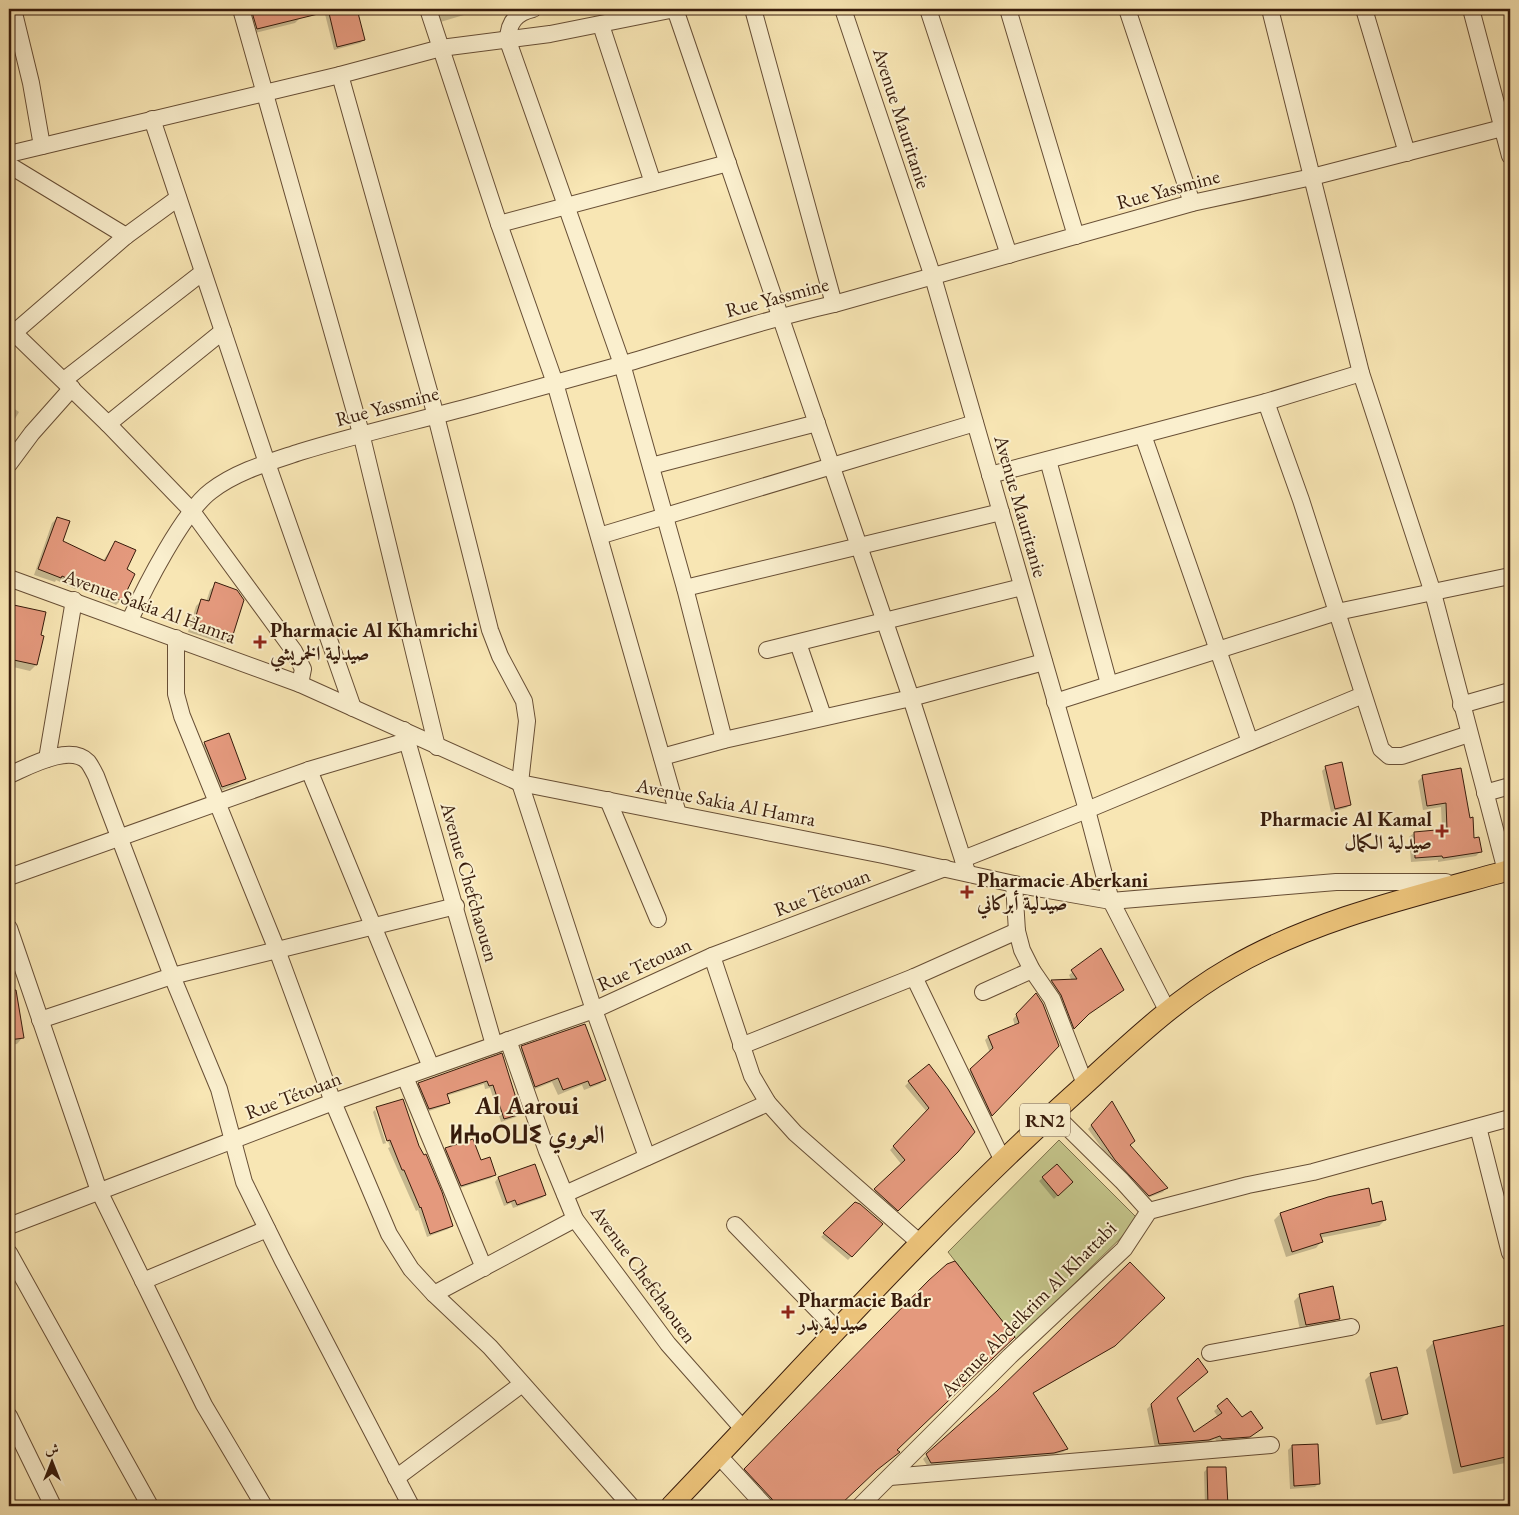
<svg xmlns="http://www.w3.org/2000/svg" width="1519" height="1515" viewBox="0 0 1519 1515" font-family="'EB Garamond',Amiri,'Noto Sans Tifinagh',serif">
<rect width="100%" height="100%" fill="#f8e6b4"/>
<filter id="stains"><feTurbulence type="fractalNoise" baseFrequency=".004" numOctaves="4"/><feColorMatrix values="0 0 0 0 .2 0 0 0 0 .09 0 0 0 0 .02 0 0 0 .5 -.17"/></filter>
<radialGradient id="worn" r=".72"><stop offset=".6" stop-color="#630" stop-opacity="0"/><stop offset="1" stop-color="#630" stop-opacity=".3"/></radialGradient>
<path fill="#c3c389" stroke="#7d6f4a" d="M1059,1140L1139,1220L1017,1340L948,1252Z"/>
<g fill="#0003">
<path d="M242,9H299L301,17L295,23L251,34Z"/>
<path d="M335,9H356L364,40L360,43L334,50L325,14Z"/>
<path d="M433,9H477L474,12L437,23Z"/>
<path d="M12,105L15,124L9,130V106Z"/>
<path d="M9,405L19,412L9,429Z"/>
<path d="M57,518L61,542L103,561L115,542L125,570L121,600L116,605L77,587L75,589L56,580L55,582L34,575L52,523Z"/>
<path d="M216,584L243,600L230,638L225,644L188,632L196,606L202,600L206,602L210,590Z"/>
<path d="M9,590L11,591L9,601Z"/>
<path d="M9,605L44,613L36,665L30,671L9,666Z"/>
<path d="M229,735L244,778L238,784L216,793L199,749L205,743Z"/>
<path d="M1326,767L1350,805L1346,808L1331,812L1322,771Z"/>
<path d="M1460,770L1473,839L1480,852L1476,856L1438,862V860L1411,862L1409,837L1414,833L1442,830L1441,807L1423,810L1418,781L1423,776Z"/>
<path d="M1100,950L1084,1017L1070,1031L1048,985L1052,981H1072L1069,975Z"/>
<path d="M1036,995L1058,1046L988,1118L967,1074L990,1053L985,1040L988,1037L1015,1026L1013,1019Z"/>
<path d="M18,1007L22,1038L17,1044L9,1045V1008Z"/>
<path d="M522,1047L605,1079L600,1084L584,1090L582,1085L558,1095L552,1082L530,1091L516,1053Z"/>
<path d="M501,1055L519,1113L516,1117L501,1122L490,1088L485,1089L484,1084L446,1096L448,1103L444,1106L426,1112L415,1087L419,1084Z"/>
<path d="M909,1082L973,1131L894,1213L871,1194L902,1165L890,1150L927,1112L905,1086Z"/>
<path d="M402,1100L418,1146L451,1226L448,1229L427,1237L418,1210L416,1211L388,1148L390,1147L376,1109Z"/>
<path d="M1112,1103L1129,1145L1166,1188L1163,1192L1145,1199L1112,1162L1088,1129Z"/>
<path d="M375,1110L387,1146L386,1143L383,1144L373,1112Z"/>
<path d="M446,1149L480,1162L495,1174L491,1178L457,1189L442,1152Z"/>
<path d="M1510,1160V1174L1508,1161Z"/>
<path d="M534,1165L545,1195L542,1198L513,1208L511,1203L504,1206L495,1182L498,1178Z"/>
<path d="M1057,1166L1071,1182L1054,1199L1039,1181Z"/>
<path d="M1368,1190L1371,1205L1385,1220L1379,1226L1320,1238L1321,1242L1316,1248L1286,1257L1274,1220L1280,1214Z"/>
<path d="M855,1203L881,1224L848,1260L821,1237Z"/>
<path d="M929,1281L872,1473L838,1506H770L741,1473Z"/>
<path d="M1300,1295L1338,1318L1333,1324L1300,1330L1294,1301Z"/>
<path d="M1163,1298L1110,1349L1032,1394L1067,1449L1063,1452L1049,1456L928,1467L923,1459L998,1392Z"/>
<path d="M1510,1325V1462L1453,1474L1426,1350L1434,1342Z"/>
<path d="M1198,1360L1176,1398L1193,1434L1218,1417L1214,1411L1227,1400L1242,1419L1258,1431L1245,1440L1218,1443L1215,1439L1204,1444L1155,1448L1147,1409Z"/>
<path d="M1371,1374L1406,1414L1400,1420L1376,1425L1365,1380Z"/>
<path d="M1292,1446L1318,1484L1315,1487L1290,1489L1288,1450Z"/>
<path d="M1225,1468L1227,1506H1205L1204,1472L1207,1469Z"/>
</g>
<g fill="#e4997d" stroke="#371b0b">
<path d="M251,9H317L318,14L257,29Z"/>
<path d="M328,9H357L365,40L337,47Z"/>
<path d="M57,517L70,521L63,541L105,561L115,541L136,550L127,569L135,574L122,601L83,583L81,585L62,576L61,578L38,569Z"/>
<path d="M215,582L237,590L244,600L232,638L193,626L201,599L209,601Z"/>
<path d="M9,604L46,612L41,635L44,636L37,665L9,659Z"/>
<path d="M229,733L246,779L222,787L204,742Z"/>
<path d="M1342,762L1351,805L1335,809L1325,766Z"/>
<path d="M1461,768L1470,818L1473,817L1474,838L1479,837L1482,852L1443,858L1442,856L1415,858L1414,832L1447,829L1446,803L1427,806L1422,775Z"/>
<path d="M1101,948L1124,990L1089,1014L1074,1029L1061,995L1051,980L1077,979L1071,970Z"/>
<path d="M9,990H16L24,1038L9,1040Z"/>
<path d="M1036,993L1043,1004L1059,1046L992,1116L970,1069L993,1048L988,1036L1019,1023L1016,1014Z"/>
<path d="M585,1024L606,1080L590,1086L588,1081L563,1090L558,1078L535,1087L521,1046Z"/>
<path d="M502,1053L521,1114L504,1119L493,1085L489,1086L487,1081L447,1094L450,1103L429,1109L418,1083Z"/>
<path d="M929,1064L948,1089L975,1132L958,1152L898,1211L874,1189L905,1160L893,1146L929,1108L908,1081Z"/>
<path d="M403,1099L419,1146L424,1155L426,1154L442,1192L453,1226L430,1234L421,1207L420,1208L404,1170H402L390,1140L387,1141L376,1107Z"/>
<path d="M1112,1101L1135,1141L1130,1145L1168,1188L1149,1196L1115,1160L1091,1125Z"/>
<path d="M473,1139L481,1160L490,1157L496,1175L461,1186L445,1148Z"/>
<path d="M535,1164L546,1195L517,1205L515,1200L507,1203L498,1177Z"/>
<path d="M1057,1164L1073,1182L1058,1196L1042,1177Z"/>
<path d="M1369,1188L1372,1204L1382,1201L1386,1220L1320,1234L1323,1242L1292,1252L1280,1213L1328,1197Z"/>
<path d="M855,1202L860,1204L883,1224L852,1257L823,1233Z"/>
<path d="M955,1261L1015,1337L897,1450L900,1452L877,1470L839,1506H775L772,1499L744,1469L929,1280L947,1264Z"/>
<path d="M1130,1262L1165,1298L1115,1346L1033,1393L1068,1449L1054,1453L931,1463L926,1454L997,1391Z"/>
<path d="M1333,1286L1340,1319L1306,1325L1299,1294Z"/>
<path d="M1510,1324V1456L1461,1467L1433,1341Z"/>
<path d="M1198,1358L1208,1372L1177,1398L1194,1432L1222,1413L1217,1406L1227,1398L1242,1417L1251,1411L1263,1428L1250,1437L1222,1439L1220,1436L1209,1440L1159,1444L1151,1404Z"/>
<path d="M1397,1367L1408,1414L1382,1420L1370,1373Z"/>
<path d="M1318,1444L1320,1484L1294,1486L1292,1445Z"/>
<path d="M1207,1467H1226L1228,1506H1208Z"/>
</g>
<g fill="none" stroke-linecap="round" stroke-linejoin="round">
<g stroke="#674e35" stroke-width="18">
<g id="minor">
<path d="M13,9L31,83L42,146"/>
<path d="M241,9L361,433L437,747"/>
<path d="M428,9L499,224L555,383L678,814"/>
<path d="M533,9C516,13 508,22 508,41L622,364L685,588L724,740"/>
<path d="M753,9L834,304"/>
<path d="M843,9L933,277L1087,810L1111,901L1167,1010"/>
<path d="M928,9L1009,255"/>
<path d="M1008,9L1076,236"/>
<path d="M1127,9L1192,203"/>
<path d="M1270,9L1361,373L1433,593L1506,871"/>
<path d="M1364,9L1407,153"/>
<path d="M1471,9L1510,156"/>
<path d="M601,25L653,183"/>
<path d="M340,75L436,416L490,630L500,656L524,701L527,721L520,783L594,1010L647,1157"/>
<path d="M152,119L267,463L353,708"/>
<path d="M9,154L340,75L441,48L550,34L675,9L911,698L967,872"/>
<path d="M9,165L126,236"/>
<path d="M499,224L728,163"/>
<path d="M9,328L108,424L191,510L294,651L303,669L300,684"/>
<path d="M9,337L126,236L178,198"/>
<path d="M64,380L203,272"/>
<path d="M1266,402L1301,500L1381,749L1389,756H1402L1469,734"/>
<path d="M108,424L223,331"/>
<path d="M1143,435L1250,742"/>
<path d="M1048,460L1109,684"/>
<path d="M9,464L32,433L72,388"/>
<path d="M651,466L817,423"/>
<path d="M990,475L1266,402L1361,373"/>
<path d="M599,536L975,423"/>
<path d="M9,578L300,684L520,783L883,855L1014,884L1111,901L1336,882H1446"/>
<path d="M685,588L1001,512"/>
<path d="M130,620C145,587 183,512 211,491C237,471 270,462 300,452C358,434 417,421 476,405C525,391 575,378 624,364C694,343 763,320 834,304L1192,203L1312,177L1510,126"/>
<path d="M176,638V694L182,716L277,950L333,1102L389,1234L411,1269L434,1294L490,1347L631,1506"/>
<path d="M798,643L823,716"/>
<path d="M767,650L1022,587"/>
<path d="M1055,702L1337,612L1510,576"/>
<path d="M1461,705L1510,691"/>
<path d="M404,730L494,1045"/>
<path d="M662,757L724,740L911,698L1044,662"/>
<path d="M47,759L74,600"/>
<path d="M309,770L431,1067"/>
<path d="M9,775C28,767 70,743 88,762C91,766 94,772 96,776L172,976L219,1089L244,1182L282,1259L411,1506"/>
<path d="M1485,793L1510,786"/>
<path d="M608,800L658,919"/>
<path d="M963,859L1087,810L1363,695"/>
<path d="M9,877L309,770L407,741"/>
<path d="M1014,884L1017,931L1022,950L1032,970L1052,999L1085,1084"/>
<path d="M9,928L99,1191L204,1405L264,1506"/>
<path d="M712,956L752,1076L768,1103L795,1133L920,1243"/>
<path d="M914,977L1002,1159"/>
<path d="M983,992L1032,970"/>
<path d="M40,1020L172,976L456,906"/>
<path d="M508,1040L547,1151L575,1219L668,1344L744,1430"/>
<path d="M741,1046L914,977L1017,931"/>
<path d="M405,1077L484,1268"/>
<path d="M1053,1113L1122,1181L1149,1211"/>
<path d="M1478,1127L1510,1253"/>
<path d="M565,1194L768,1103"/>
<path d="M735,1225L837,1330"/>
<path d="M9,1226L333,1102L594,1010L712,956L945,868"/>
<path d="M9,1253L150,1506"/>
<path d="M143,1281L267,1229"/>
<path d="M434,1294L575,1219"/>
<path d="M1210,1353L1351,1327"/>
<path d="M9,1416L53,1506"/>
<path d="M719,1456L765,1506"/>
<path d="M890,1477L1271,1445"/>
<path d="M396,1478L522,1384"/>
<path d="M860,1506L1010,1356L1124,1249L1149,1211L1248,1185L1313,1172L1510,1118"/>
</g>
</g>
<g stroke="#371b0b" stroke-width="22">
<path id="major" d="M671,1506C803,1368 929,1225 1071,1097C1122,1051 1171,1002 1230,968C1316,918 1416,896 1510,870"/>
</g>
<use href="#minor" stroke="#faefce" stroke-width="16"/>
<use href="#major" stroke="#ecc37a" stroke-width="20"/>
</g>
<g fill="#8f2418" stroke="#faefce" stroke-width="2">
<path d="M257.5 634.5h5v5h5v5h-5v5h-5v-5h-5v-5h5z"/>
<path d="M1439.5 823.5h5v5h5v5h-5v5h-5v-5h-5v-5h5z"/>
<path d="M964.5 884.5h5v5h5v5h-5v5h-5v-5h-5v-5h5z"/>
<path d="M785.5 1304.5h5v5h5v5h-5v5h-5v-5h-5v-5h5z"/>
</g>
<g text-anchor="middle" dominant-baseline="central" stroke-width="4" stroke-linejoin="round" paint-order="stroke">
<rect fill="#faefce" stroke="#725b46" stroke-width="1" x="1020" y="1103.5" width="50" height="33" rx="4"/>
<g font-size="19" font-weight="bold" fill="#371b0b">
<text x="1045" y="1120">RN2</text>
</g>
<g font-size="20" fill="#371b0b" stroke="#faefce">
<text transform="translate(902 118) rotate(72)">Avenue Mauritanie</text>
<text transform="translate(1168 189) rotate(-15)">Rue Yassmine</text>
<text transform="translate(777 297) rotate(-15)">Rue Yassmine</text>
<text transform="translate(387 406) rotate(-15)">Rue Yassmine</text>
<text transform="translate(1021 506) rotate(74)">Avenue Mauritanie</text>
<text transform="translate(150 606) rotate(20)">Avenue Sakia Al Hamra</text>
<text transform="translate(726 802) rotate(11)">Avenue Sakia Al Hamra</text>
<text transform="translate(470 882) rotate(74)">Avenue Chefchaouen</text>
<text transform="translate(822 892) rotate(-21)">Rue Tétouan</text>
<text transform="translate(644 964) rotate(-25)">Rue Tetouan</text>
<text transform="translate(293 1095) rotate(-21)">Rue Tétouan</text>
<text transform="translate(644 1274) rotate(54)">Avenue Chefchaouen</text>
<text transform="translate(1028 1309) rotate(-45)">Avenue Abdelkrim Al Khattabi</text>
</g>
<g font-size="20" font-weight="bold" fill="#371b0b" stroke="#faefce" text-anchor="start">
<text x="270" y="630">Pharmacie Al Khamrichi<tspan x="270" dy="23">صيدلية الخمريشي</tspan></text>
<text x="1432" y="819" text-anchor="end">Pharmacie Al Kamal<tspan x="1432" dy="23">صيدلية الكمال</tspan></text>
<text x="977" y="880">Pharmacie Aberkani<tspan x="977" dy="23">صيدلية أبركاني</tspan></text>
<text x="798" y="1300">Pharmacie Badr<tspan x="798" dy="23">صيدلية بدر</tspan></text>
</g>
<g font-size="25" font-weight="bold" fill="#371b0b" stroke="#faefce">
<text x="527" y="1105">Al Aaroui<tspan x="527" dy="29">ⵍⵄⴰⵔⵡⵉ العروي</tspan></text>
</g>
</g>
<rect width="1519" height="1515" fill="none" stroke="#f8e6b4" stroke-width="30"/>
<rect x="10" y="10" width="1499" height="1495" fill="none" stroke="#371b0b" stroke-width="2.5"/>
<rect x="15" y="15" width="1489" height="1485" fill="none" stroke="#371b0b"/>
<g transform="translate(52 1462)" stroke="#faefce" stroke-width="4" paint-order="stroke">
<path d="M0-4L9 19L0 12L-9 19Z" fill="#371b0b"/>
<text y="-8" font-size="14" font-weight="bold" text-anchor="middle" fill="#371b0b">ش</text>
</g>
<rect width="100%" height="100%" filter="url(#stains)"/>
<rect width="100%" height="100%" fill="url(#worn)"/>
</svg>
